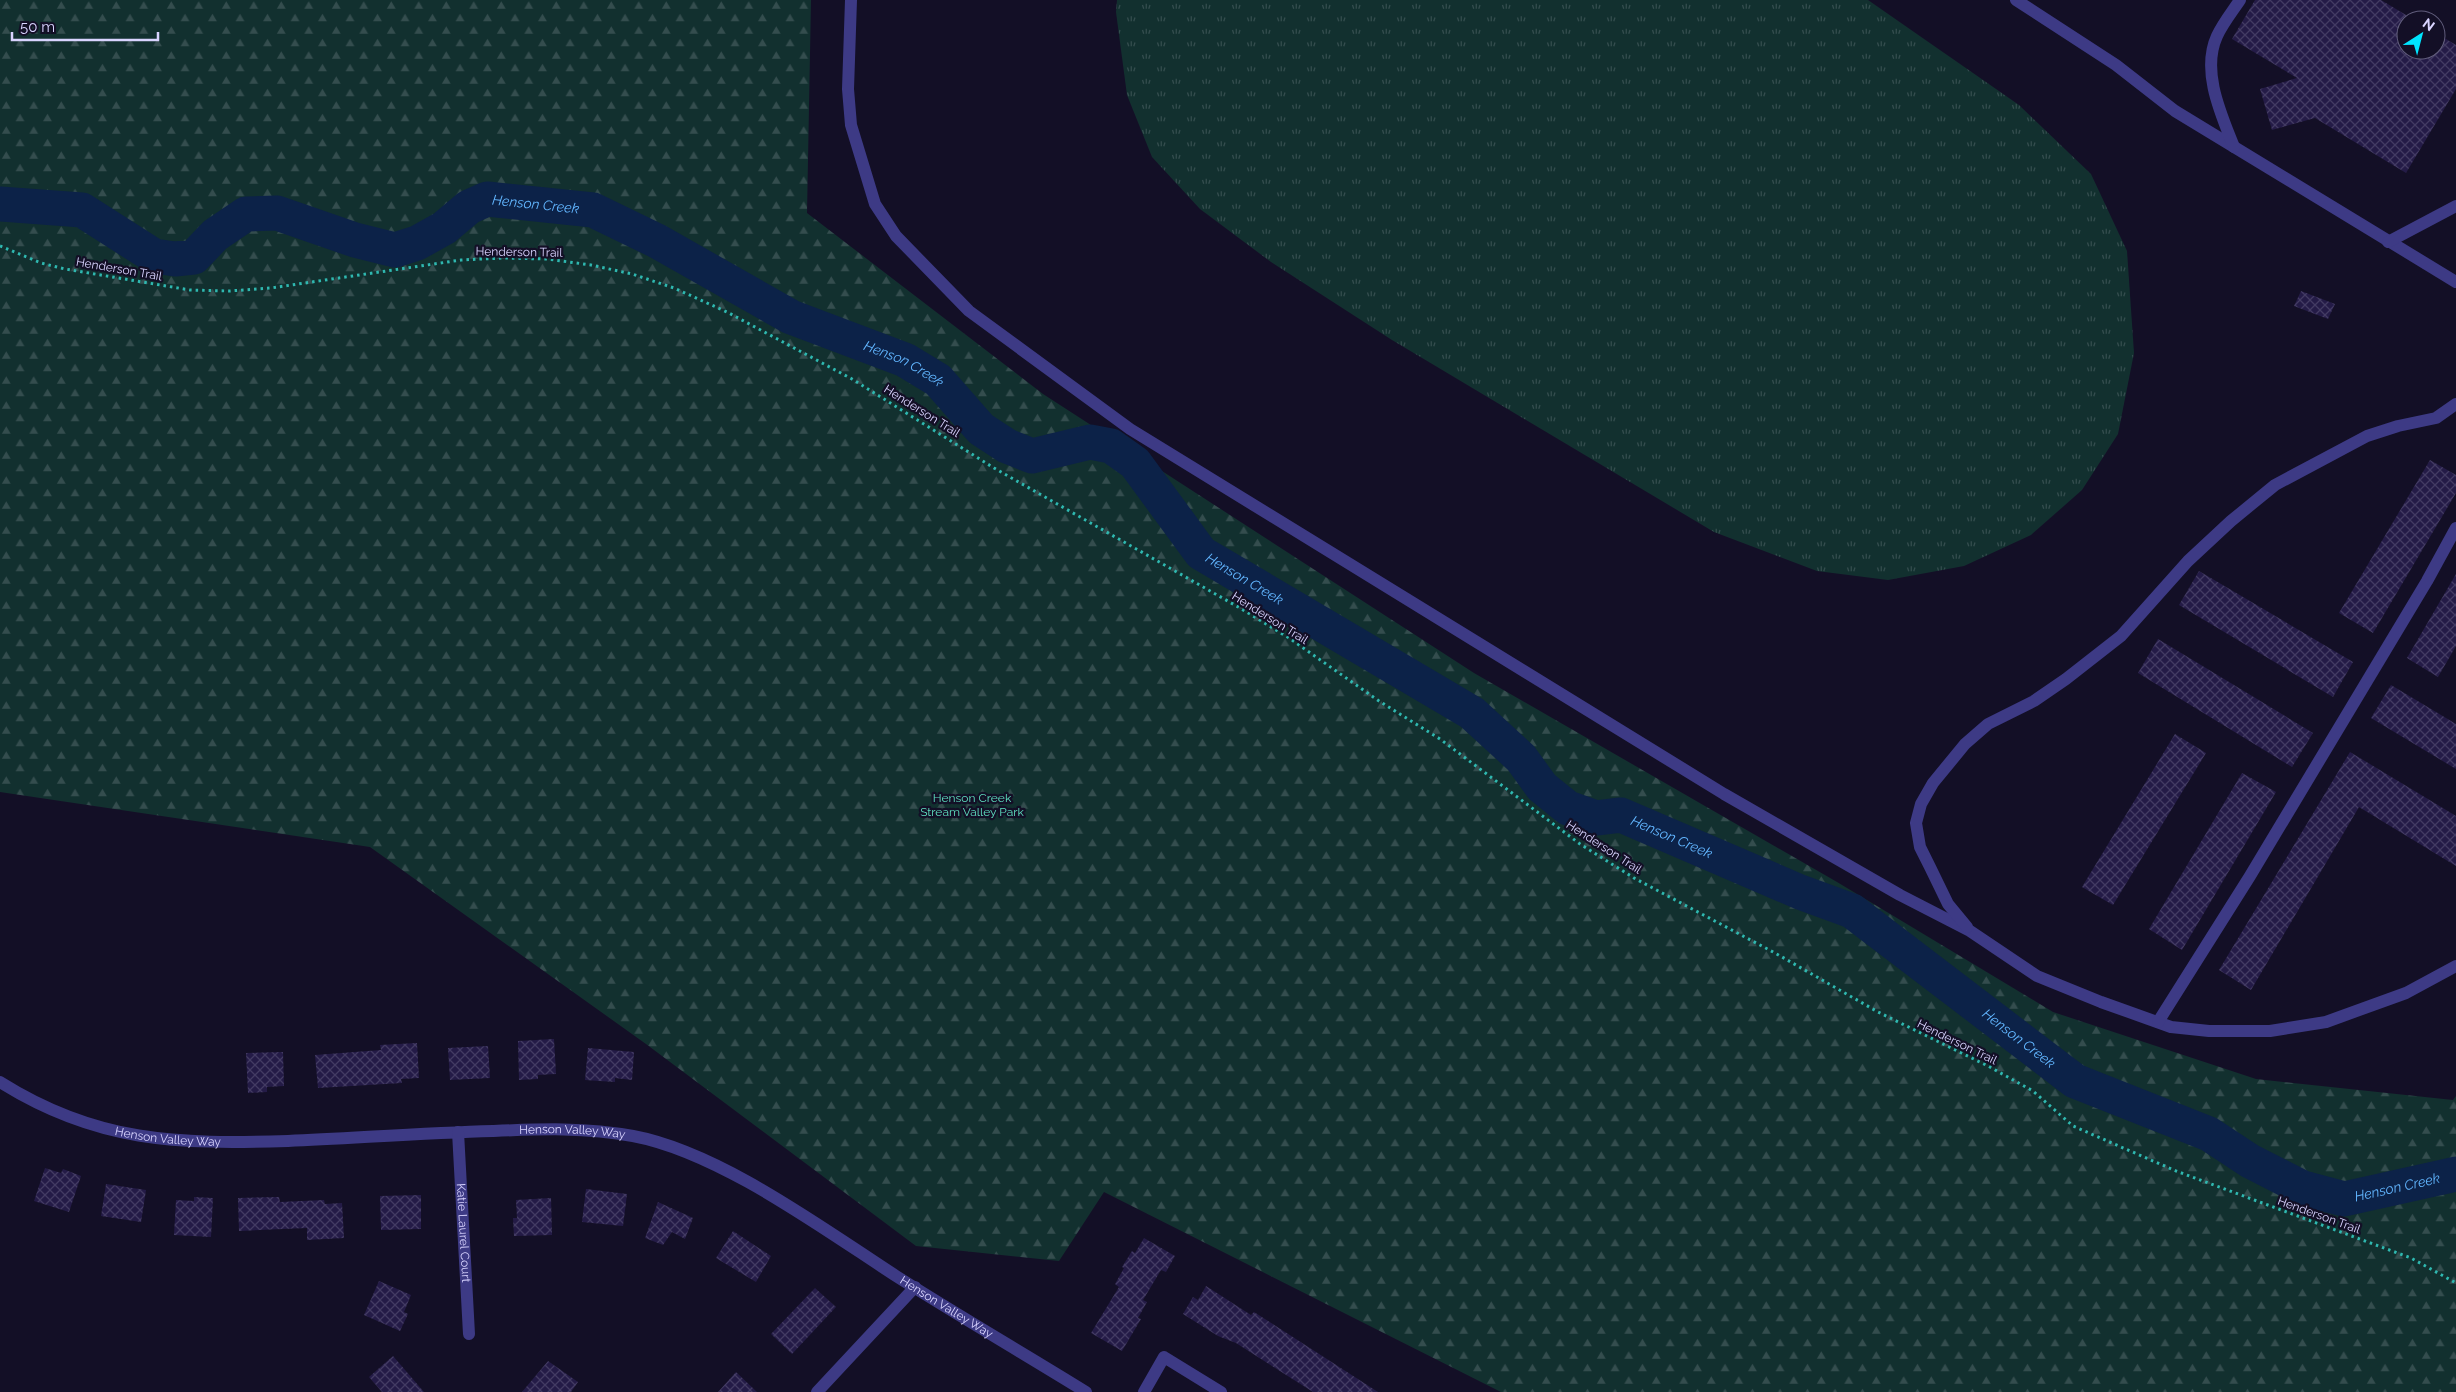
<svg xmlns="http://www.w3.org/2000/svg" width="2456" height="1392" viewBox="0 0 2456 1392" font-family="Raleway,sans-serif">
<defs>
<pattern id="grass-tufts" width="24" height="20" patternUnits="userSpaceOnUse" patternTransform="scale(1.25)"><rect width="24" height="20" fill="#12302f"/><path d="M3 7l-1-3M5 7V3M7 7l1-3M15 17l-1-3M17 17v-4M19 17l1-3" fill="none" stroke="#344d4e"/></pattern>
<pattern id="forest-firs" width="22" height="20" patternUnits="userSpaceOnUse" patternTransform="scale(1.25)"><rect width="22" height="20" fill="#12302f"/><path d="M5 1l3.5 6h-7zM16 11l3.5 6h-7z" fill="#344d4e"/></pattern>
<pattern id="building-cross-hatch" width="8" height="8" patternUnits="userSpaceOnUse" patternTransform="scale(1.25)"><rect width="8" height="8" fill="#241b47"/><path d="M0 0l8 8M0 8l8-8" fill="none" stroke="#433b63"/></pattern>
</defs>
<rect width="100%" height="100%" fill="#130f26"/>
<path fill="url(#grass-tufts)" d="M1117,0H1868L2019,105L2091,174L2127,251L2134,353L2118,434L2082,490L2031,535L1964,566L1888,580L1817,571L1714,532L1392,340L1271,262L1200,209L1152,157L1127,95L1116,12Z"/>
<path fill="url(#forest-firs)" d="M0,0H811L807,213L1043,394L1474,673L1837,882L2053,1012L2256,1079L2453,1100L2456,1096V1392H1501L1104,1192L1059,1261L916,1246L646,1044L370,847L0,792Z"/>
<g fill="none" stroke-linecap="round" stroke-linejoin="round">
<path stroke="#0c2248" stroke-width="35" id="s1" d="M0,204L82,210L154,256L175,259L194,257L215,235L246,214L277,213L355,240L395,250L417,243L444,228L469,207L487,199L593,210L657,241L791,317L905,360L938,380L981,429L1007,446L1032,456L1090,442L1111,446L1135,463L1201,553L1472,713L1521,758L1542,787L1568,808L1596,818L1621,815L1800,892L1852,911L2075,1081L2209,1134L2250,1161L2303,1188L2344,1199L2456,1174"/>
</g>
<g fill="url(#building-cross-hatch)">
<path d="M2255,0H2381L2406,15V50H2436V33L2456,45V89L2406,173L2315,118L2272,130L2260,89L2297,78L2232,39Z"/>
<path d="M2301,291L2335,304L2328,319L2294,306Z"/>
<path d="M2430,460L2456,475V493L2373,633L2339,613Z"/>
<path d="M2199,571L2353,662L2333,697L2179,605Z"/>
<path d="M2456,574V646L2438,677L2407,658Z"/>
<path d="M2158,639L2313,733L2292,767L2138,673Z"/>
<path d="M2391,685L2456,724V769L2371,718Z"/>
<path d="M2175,734L2206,753L2113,905L2082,887Z"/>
<path d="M2350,752L2456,816V866L2359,807L2251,990L2219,970Z"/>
<path d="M2242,773L2276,792L2182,950L2149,929Z"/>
<path d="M554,1039L556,1074L538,1075V1079L519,1080L518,1041Z"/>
<path d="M417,1043L419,1078L401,1079L402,1083L318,1088L315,1055L381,1050L380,1045Z"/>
<path d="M488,1046L490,1078L450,1080L448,1048Z"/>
<path d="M588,1048L634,1052L632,1080L615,1078V1082L585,1080Z"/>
<path d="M283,1052L284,1086L267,1087V1092L248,1093L246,1053Z"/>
<path d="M45,1168L61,1173L63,1169L81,1176L69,1212L34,1201Z"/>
<path d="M106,1184L146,1190L141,1222L101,1216Z"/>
<path d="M586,1189L627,1194L623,1226L582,1222Z"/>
<path d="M421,1195V1229L381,1230L380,1196Z"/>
<path d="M194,1197L213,1198L211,1237L174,1235L176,1200L194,1201Z"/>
<path d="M279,1197L280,1202L324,1200L325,1204L342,1203L344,1238L307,1240V1228L239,1231L238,1198Z"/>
<path d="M551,1198L552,1235L514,1236L513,1218H517L516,1200Z"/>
<path d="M658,1202L693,1218L685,1239L672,1232L663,1245L645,1238Z"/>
<path d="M733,1231L771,1256L756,1282L716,1258Z"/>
<path d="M1144,1238L1175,1256L1166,1272L1161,1270L1143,1300L1147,1302L1138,1318L1141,1319L1122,1351L1091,1333L1119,1287L1115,1284L1124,1268L1122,1267L1132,1251L1135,1253Z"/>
<path d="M379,1281L411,1295L404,1312L408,1314L400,1331L364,1315Z"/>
<path d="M1206,1286L1251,1315L1254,1312L1378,1392H1313L1236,1343L1218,1336L1183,1314L1193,1297L1198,1300Z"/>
<path d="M815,1288L836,1307L792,1354L771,1334Z"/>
<path d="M393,1356L424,1392H382L369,1377Z"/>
<path d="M548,1361L578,1382L571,1392H522Z"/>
<path d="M736,1372L757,1392H718Z"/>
</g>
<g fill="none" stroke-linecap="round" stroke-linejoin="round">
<path stroke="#2fb8b0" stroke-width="3" stroke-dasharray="2.5 4" stroke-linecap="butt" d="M0,246L41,263L65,269L190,290L229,291L271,288L461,260L503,258L547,259L591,265L632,274L674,288L727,312L852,379L994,468L1240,608L1289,638L1379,701L1440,739L1580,844L1634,878L1775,953L1878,1012L1988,1066L2033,1091L2073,1126L2176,1171L2411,1258L2456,1283"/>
<g stroke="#3d3a85" stroke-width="12">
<path d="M851,0L848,89L851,125L875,204L896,236L969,311L1130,429L1724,794L1900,895L1970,931L2037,976L2101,1002L2171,1027L2209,1031H2270L2326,1022L2406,993L2456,966"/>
<path d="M2016,0L2116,65L2175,111L2456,282"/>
<path d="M2234,147C2221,114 2201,71 2217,36C2223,23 2232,12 2240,0"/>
<path d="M2388,242L2456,206"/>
<path d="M1967,927L1948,904L1930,867L1920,847L1916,823L1921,804L1933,783L1965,744L1988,724L2034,701L2066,679L2121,636L2188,561L2231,521L2275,485L2367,436L2398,426L2436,418L2456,404"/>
<path d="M2158,1022L2250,876L2427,581L2456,528"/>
<path id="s2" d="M0,1082C97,1143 177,1144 288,1141C356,1138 424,1133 493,1131C540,1129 586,1127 633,1136C719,1152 822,1228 896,1276C959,1316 1023,1353 1086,1392"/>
<path id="s3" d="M458,1132L469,1334"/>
<path d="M817,1392L915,1287"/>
<path d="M1144,1392L1164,1357L1221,1392"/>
</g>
</g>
<g text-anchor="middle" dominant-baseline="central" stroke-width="4.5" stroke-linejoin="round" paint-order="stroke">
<g font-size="12" fill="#d9d4ff" stroke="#130f26">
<text transform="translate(519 252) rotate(1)">Henderson Trail</text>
<text transform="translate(119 269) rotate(10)">Henderson Trail</text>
<text transform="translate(922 411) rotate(32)">Henderson Trail</text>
<text transform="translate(1270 618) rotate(32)">Henderson Trail</text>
<text transform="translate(1604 847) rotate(33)">Henderson Trail</text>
<text transform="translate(1957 1042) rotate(26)">Henderson Trail</text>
<text stroke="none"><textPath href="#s2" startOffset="584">Henson Valley Way</textPath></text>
<text stroke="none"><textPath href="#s2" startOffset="179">Henson Valley Way</textPath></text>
<text transform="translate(2319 1215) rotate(20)">Henderson Trail</text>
<text stroke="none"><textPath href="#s3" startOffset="101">Katie Laurel Court</textPath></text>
<text stroke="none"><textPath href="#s2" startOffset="1004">Henson Valley Way</textPath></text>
</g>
<g font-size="12" fill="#5fe0c0" stroke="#130f26">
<text x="972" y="798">Henson Creek<tspan x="972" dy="14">Stream Valley Park</tspan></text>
</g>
<g font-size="14" font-style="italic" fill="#62b6ff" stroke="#130f26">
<text stroke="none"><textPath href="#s1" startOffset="586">Henson Creek</textPath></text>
<text stroke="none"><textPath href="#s1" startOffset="991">Henson Creek</textPath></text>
<text stroke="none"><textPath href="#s1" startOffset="1425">Henson Creek</textPath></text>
<text stroke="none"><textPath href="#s1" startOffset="1935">Henson Creek</textPath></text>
<text stroke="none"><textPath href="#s1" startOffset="2340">Henson Creek</textPath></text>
<text stroke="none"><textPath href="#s1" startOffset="2760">Henson Creek</textPath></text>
</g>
</g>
<g transform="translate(2421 35) rotate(36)"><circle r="24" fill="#130f26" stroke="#625e7d"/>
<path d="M0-4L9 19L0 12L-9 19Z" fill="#00e5ff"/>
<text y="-8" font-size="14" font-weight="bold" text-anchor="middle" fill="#d9d4ff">N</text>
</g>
<path d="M12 32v8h146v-8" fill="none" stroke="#d9d4ff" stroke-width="2.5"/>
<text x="20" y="32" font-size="15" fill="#d9d4ff" stroke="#130f26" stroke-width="4" paint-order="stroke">50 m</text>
</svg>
